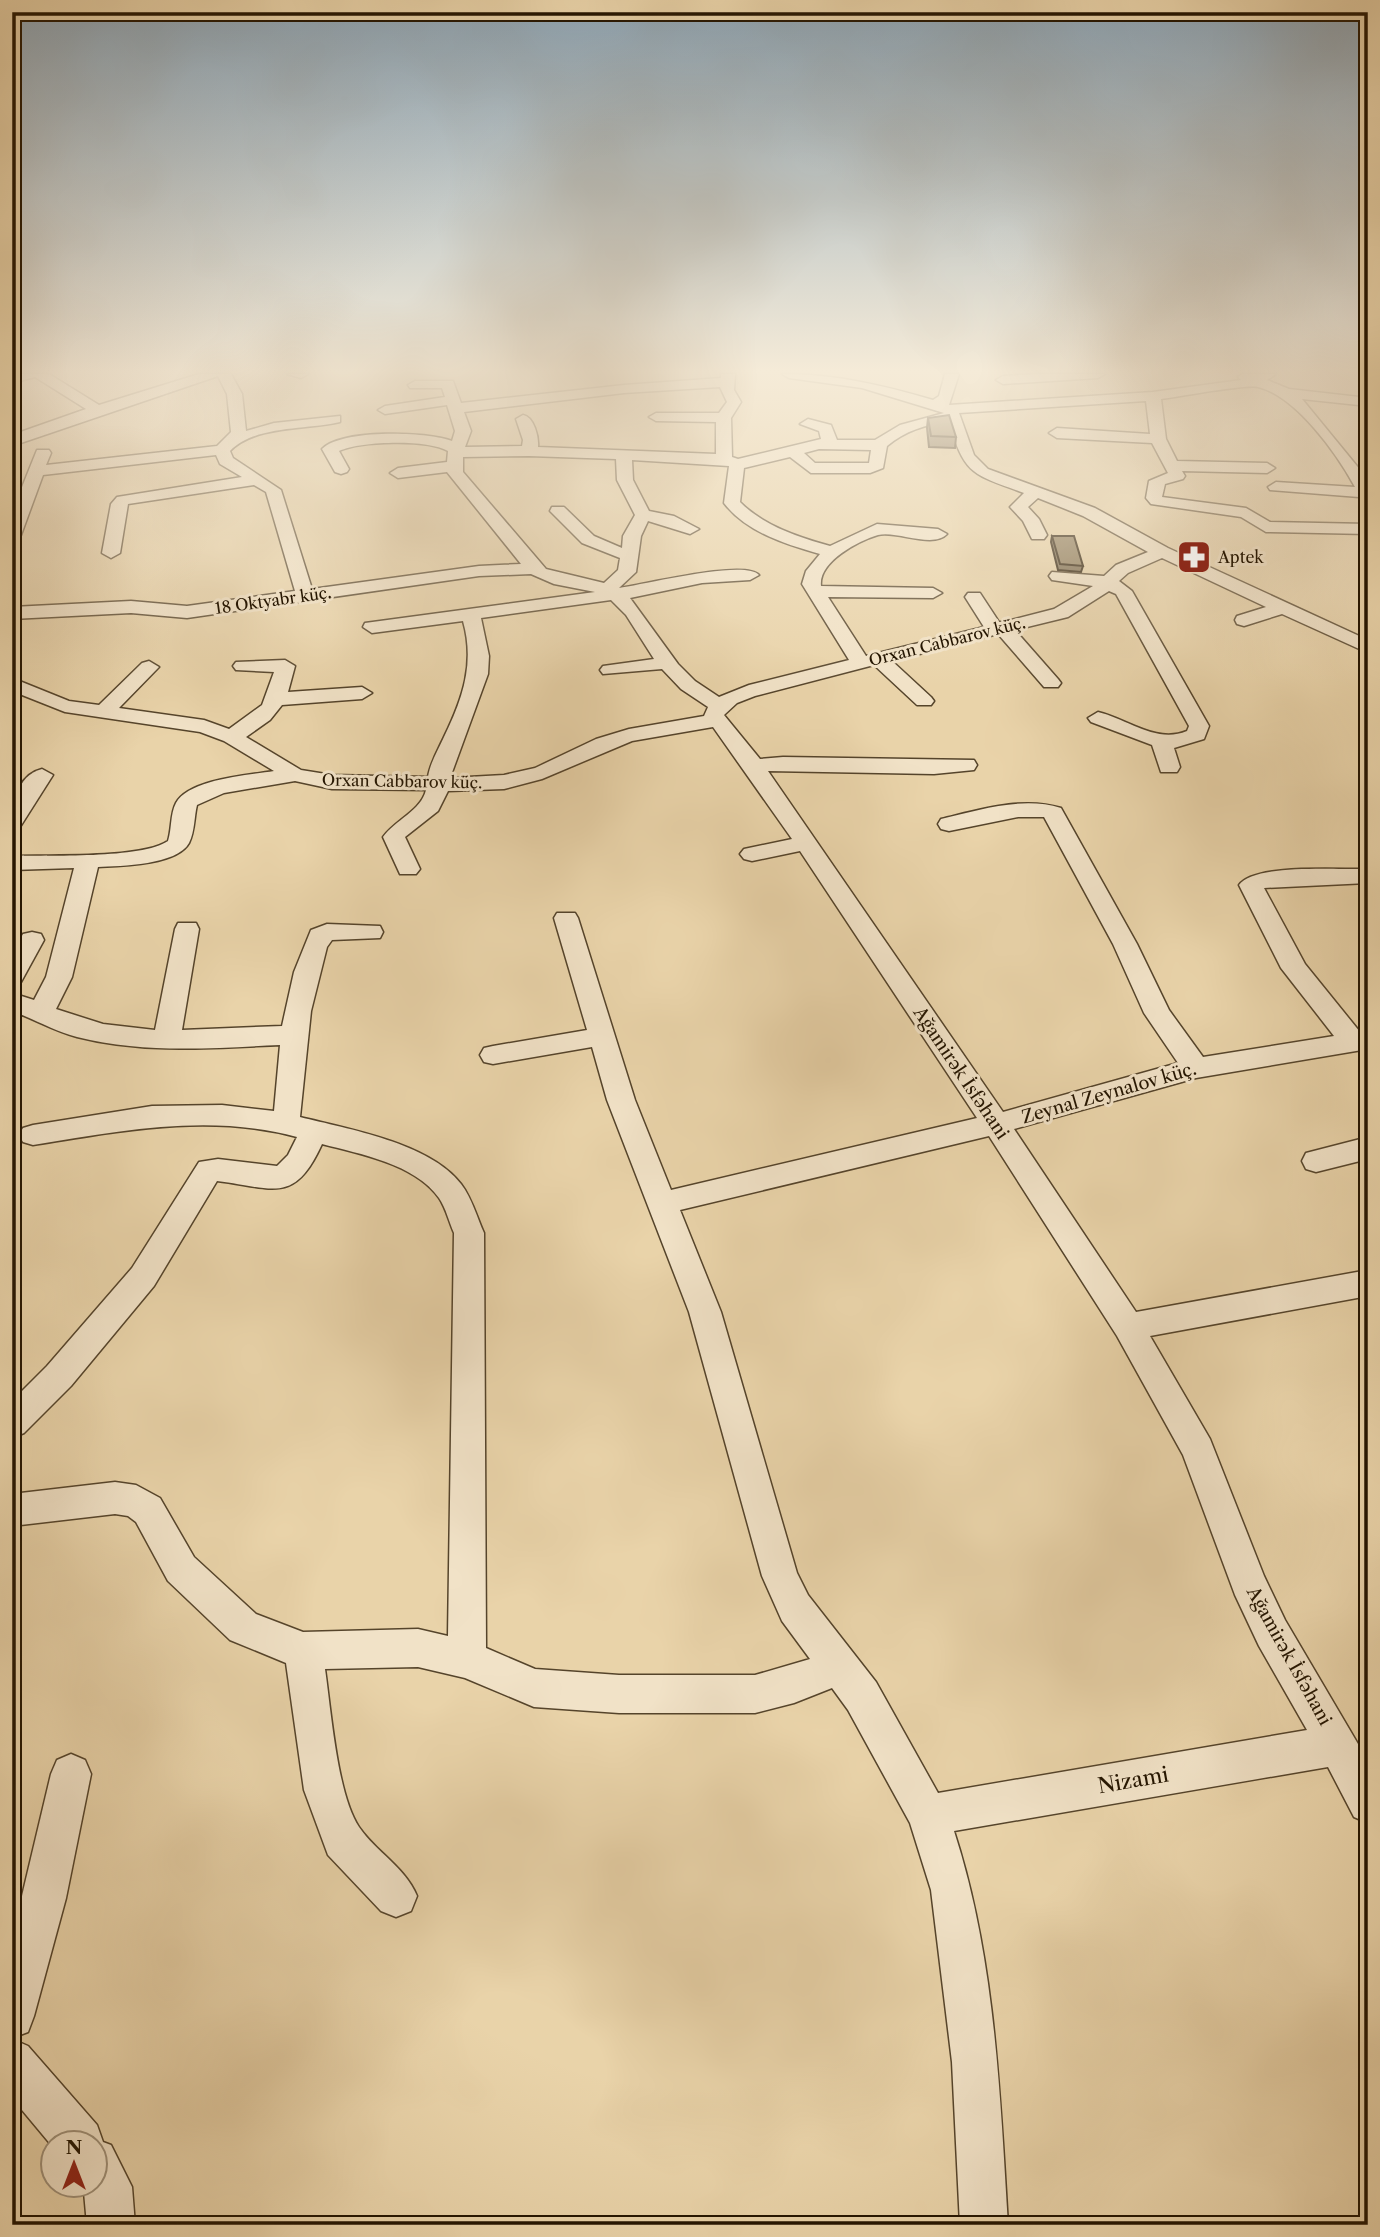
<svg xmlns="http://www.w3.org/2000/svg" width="1380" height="2237" viewBox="0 0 1380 2237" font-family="'Libre Caslon Text',serif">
<rect width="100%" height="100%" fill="#e9d3a9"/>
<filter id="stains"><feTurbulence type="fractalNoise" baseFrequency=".00286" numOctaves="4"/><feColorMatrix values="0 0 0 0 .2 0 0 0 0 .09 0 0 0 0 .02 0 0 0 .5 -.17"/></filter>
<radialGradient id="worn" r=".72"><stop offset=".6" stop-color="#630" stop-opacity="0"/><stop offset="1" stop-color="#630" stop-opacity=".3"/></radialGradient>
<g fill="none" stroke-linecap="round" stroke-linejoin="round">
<g stroke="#55442b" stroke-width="3">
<g id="minor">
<path d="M16,374H49L99,405L199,374H231L242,394L246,431L274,423L340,416V422C307,430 255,425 230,451L233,458L281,490L312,589L479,566L521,564L447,472L398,478L390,473L398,468L447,462L448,451C427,439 361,441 339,451L349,469L347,472L341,474L335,472L322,449C341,429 427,431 452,441L455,431L447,405L385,414L378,410L385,406L445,397L442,388H410L408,385L415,381H453L461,403L624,385L721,378V374H735L734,390L741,402L731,418L732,457L738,459L821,439L819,431L800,424L808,419L831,425L837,440H875L900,425L944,413L862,388L789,378L782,374C835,374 882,385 933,400L939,396L945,374H959L949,405L1153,392L1241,380L1238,377L1242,374H1276L1267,380L1289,389L1368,398V406L1302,399L1361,471L1368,482V503L1359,497L1270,490L1268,487L1276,482L1355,487C1337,454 1296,396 1258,387C1246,384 1178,397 1161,399L1166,439L1177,461L1267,463L1275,468L1267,473L1182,471L1185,476L1183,479L1165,484L1162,497L1246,508L1270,522L1368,524V534L1266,532L1241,517L1151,504L1146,498L1149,481L1168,473L1152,443L1057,438L1049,433L1057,428L1150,434L1146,401L959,413L974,455L988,469L1095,508L1168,548L1368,640V653L1282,614L1244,626L1237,624L1235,620L1237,616L1266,607L1162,558L1128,573L1119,581L1132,591L1209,726L1204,739L1174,748L1180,767L1177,772H1161L1152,745L1091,722L1088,718L1098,712C1128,719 1156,744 1187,731L1189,726L1116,594L1109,591L1068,617L1015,630L1058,679L1061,683L1058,687H1044L998,634L892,661L931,697L934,701L931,705H917L874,665L755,696L737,703L724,715L760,759L783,757L974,760L977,765L974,770L934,774L768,771L1003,1112L1178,1063L1144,1013L1113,944L1044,817H1018L949,831L941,829L938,824L941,819C979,810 1023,796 1061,808L1137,944L1169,1010L1203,1057L1334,1036L1281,968L1239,885C1254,863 1341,870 1368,869V883L1264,888L1305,964L1360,1032L1368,1031V1049L1196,1078L1014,1129L1136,1312L1368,1270V1296L1150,1336L1210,1439L1264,1576L1285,1620L1368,1761V1823L1354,1817L1328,1767L954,1831C995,1957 1000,2093 1008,2225H960L952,2062L931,1890L910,1823L848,1710L832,1688L794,1703L755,1713H619L534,1707L465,1678L418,1667L325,1669C331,1710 337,1794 359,1827C376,1852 405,1867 417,1896L411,1911L396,1917L381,1911L328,1855L304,1790L286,1663L230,1640L168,1581L136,1522L128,1516L115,1514L12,1526V1494L115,1482L136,1485L160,1498L194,1557L256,1614L303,1632L418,1629L448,1636L454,1233C449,1222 446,1208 439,1198C415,1164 360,1154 322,1144C294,1205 274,1188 217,1181L154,1286L71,1386L24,1433L12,1438V1401L47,1366L132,1268L199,1162L218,1159L277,1166L288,1155L297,1137C209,1113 121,1131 33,1145L23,1142L19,1135L23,1128L33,1125L152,1106L222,1105L274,1111L280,1045C212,1048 143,1054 77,1037C54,1031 34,1019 12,1011V993L34,1000L46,977L74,868L12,870V856C47,855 142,859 168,841C172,829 170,814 176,803C189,779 249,775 274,771L224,741L200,732L65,712L12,691V678L69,701L99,705L142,663L149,661L159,667L119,708L204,720L229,729L262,705L274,672L236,670L233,666L236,662L285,660L295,666L288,692L362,687L372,693L362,699L282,705L270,720L246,737L301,770L332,775L428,777C430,763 438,750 444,737C463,698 475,663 463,621L372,633L363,627L365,623L595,592L554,584L531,574L479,576L187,618L131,613L12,619V607L131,601L187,606L295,591L266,492L254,485L128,504L120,553L111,558L102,553L111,504L117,497L242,477L220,464L216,455L43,475L21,535L12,540V512L37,450H49L51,453L46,465L217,446L231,432L227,394L218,376L12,446V435L86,409L35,377L12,383V375ZM720,387L727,402L719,413H656L649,417L656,421L716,422V454L538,447C539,437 534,417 523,415L516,419L523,440L522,446L465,447L471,431L464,412L624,393ZM949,422C965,476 973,474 1024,493L1010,507L1023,521L1032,539H1044L1047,535L1039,519L1028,507L1038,498L1083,516L1148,552L1116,565L1104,576L1052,572L1049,576L1052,580L1093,586L1054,609L1003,622H999L980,593H968L965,597L984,627L866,656L828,597L933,598L942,593L933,588L821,586C818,562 858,541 878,535C896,530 933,549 947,534L938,529L877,524L830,546C798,537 764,526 740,502L744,468L790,457L811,473H870L883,468L887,446C905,431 926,424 949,422ZM819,449L871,450L869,463H815L804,453ZM529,456L616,459L617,480L635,515L623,536L622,548L594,536L564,507H552L550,511L582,543L620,558L618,570L604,583L546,569L463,472V457ZM632,460L729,466L724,503C746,532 787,545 820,554L806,571L802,584L849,660L749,685L719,697L695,681L678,664L630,598L702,583L750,580L759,575C745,559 643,585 619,588L636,572L641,536L648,521L690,534L699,529L674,516L649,511L633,480ZM611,600L626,615L654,659L603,666L600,670L603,674L662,669L681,689L708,707L704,716L629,729L596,739L535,768L504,775L450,778L488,674L489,656L481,618ZM713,727L792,839L744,849L740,854L744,859L752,861L800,851L977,1118L671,1190L635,1100L578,918L575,913H557L554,918L587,1030L493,1046L484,1048L480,1055L484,1062L493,1064L592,1047L607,1100L689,1312L762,1576L782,1621L810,1659L755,1675H619L535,1669L486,1648L484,1233C477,1218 472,1198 461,1184C430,1143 348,1129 300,1117L311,1011L327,947L332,940L380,938L383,932L380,926L327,924L311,930L294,972L282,1026L182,1030L199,929L196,923H178L175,929L155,1030L103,1024L56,1009L72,977L98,867C121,866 177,865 189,843C195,831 194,817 197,805L224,793L295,781L332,789L426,790C421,811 395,820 383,837L400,874H416L420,869L405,837L438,811L448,791L504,789L542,779L632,741ZM989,1136L1117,1336L1183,1455L1235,1595L1259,1646L1307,1730L938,1793L876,1682L808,1595L797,1573L721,1312L680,1210Z"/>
<path d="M287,374H308L301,378Z"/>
<path d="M1037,374H1105L1098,378L1003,384L996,380L1003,376Z"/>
<path d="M42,769L53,775L20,827L12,829C12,807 16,775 42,769Z"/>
<path d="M32,932L41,934L44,940L21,982L12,984V953L23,934Z"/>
<path d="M1368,1137V1159L1316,1172L1306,1169L1302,1161L1306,1153Z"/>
<path d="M71,1754L85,1760L91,1774L66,1898L34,2016L28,2032L12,2038V1938L51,1774L57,1760Z"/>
<path d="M12,2039L28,2046L97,2125L103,2142L111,2145L132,2187L135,2225H87L84,2192L80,2184H94V2142H52V2146L12,2098Z"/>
</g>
</g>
<use href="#minor" fill="#f1e2c7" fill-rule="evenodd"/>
</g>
<g fill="#77674c" stroke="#241501" stroke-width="2">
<path d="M928,418L956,437L955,448L929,447L927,428Z"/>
<path d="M1052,536L1083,566L1081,572L1058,570L1051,542Z"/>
</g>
<g fill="#8a7858" stroke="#241501" stroke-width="2">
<path d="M949,415L956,437L931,436L928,418Z"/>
<path d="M1052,536H1074L1083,566L1060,564Z"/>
</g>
<linearGradient id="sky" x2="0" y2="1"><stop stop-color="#8da6b8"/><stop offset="0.54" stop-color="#f5ebd8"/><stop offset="1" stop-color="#f5ebd8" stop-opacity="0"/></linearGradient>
<rect width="1380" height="687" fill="url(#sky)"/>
<defs>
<g id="pharmacy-square" transform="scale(1.75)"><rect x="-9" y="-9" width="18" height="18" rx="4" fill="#8f2418" stroke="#f1e2c7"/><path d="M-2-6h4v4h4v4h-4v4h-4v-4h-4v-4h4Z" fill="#fff"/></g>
</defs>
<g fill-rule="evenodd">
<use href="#pharmacy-square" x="1194" y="557"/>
</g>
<g text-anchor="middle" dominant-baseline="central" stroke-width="6" stroke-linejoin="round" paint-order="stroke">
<g font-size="16" fill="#241501" stroke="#f1e2c7" text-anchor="start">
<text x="1218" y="557">Aptek</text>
</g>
<g font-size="16" fill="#241501" stroke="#f1e2c7">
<text transform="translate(273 600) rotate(-8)">18 Oktyabr küç.</text>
<text transform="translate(947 641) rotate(-14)">Orxan Cabbarov küç.</text>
<text transform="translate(402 781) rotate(1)">Orxan Cabbarov küç.</text>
</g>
<g font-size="18" fill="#241501" stroke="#f1e2c7">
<text transform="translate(961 1073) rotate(56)">Ağamirək İsfəhani</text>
<text transform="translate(1109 1093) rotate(-16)">Zeynal Zeynalov küç.</text>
<text transform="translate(1289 1656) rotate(61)">Ağamirək İsfəhani</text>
</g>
<g font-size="21" fill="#241501" stroke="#f1e2c7">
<text transform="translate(1133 1780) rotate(-10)">Nizami</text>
</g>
</g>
<rect width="1380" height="2237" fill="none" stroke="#e9d3a9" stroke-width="42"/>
<rect x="14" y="14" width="1352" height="2209" fill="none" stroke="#241501" stroke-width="3.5"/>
<rect x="21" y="21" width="1338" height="2195" fill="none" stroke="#241501" stroke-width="2"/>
<g transform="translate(74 2164)"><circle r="33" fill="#f1e2c7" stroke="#9f9078" stroke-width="2"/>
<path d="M0-5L12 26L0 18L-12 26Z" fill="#8f2418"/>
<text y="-10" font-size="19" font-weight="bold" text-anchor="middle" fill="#241501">N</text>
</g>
<rect width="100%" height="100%" filter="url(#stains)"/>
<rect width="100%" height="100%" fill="url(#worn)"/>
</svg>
